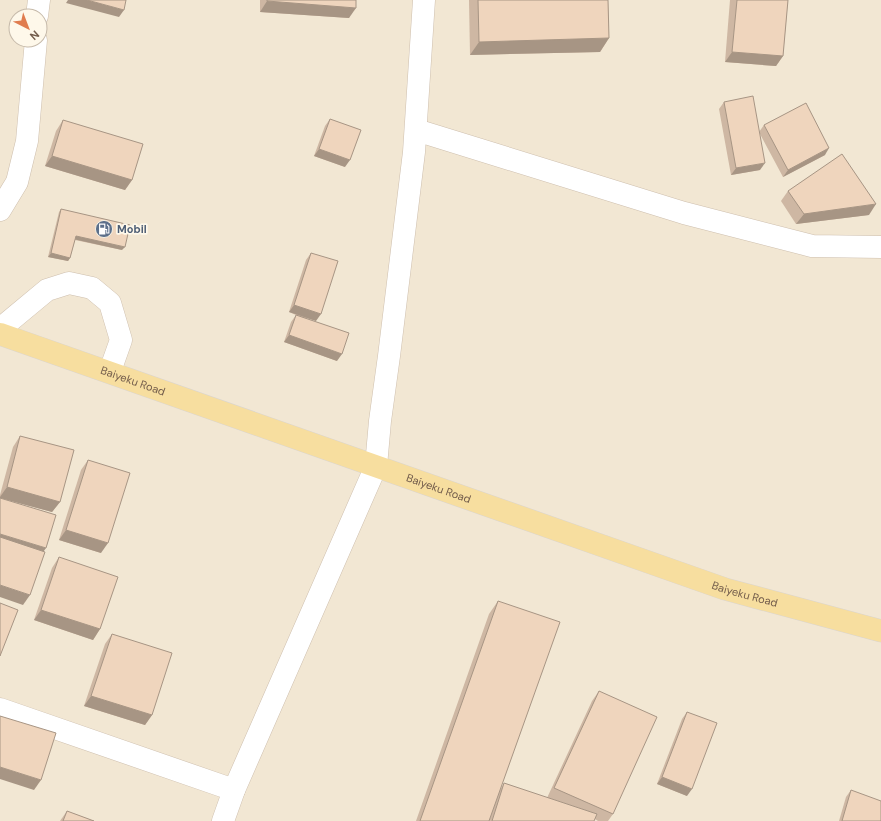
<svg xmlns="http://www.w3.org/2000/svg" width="881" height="821" viewBox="0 0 881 821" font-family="'DM Sans',sans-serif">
<rect width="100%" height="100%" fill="#fbf4e4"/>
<path fill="#f2e7d3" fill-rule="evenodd" d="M0,0H881V821H0ZM16,16H40V40H16Z"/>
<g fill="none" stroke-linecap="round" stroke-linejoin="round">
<g stroke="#cebfae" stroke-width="23">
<g id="minor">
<path d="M37,16L39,0"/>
<path d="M416,130L684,213L812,246L881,247"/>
<path d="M0,210L17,182L27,141L36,40"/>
<path d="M0,329L47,290L69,283L92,288L110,303L121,340L110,371"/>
<path d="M0,709L234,790"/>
<path d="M223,821L234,790L376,466L380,421L389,356L414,152L424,0"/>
</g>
</g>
<g stroke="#dad5d0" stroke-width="23">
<g id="major">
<path id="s1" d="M0,334L725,589L881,631"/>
</g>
</g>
<use href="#minor" stroke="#fff" stroke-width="22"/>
<use href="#major" stroke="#f7de9f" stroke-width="22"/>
</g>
<g fill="#ceb7a3">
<path d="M260,0H356L349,18L260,12Z"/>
<path d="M469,0H608L609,38L600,52L470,55Z"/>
<path d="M730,0H788L783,56L776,66L725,62Z"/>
<path d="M724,102L759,132L764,125L825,155L783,177L759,132L760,170L731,175L719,109Z"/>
<path d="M330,119L345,167L314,156L325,126Z"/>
<path d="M63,120L132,180L125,190L45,166L56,131Z"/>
<path d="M788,191L869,215L796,224L781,201Z"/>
<path d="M61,209L122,250L75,240L70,258L68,261L48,257L59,212Z"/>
<path d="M311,253L316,321L306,318L337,361L284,342L291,322L296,315L289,312L306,260Z"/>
<path d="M20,436L60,502L52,512L0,498V495L13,447Z"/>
<path d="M88,460L101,553L59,540L81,470Z"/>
<path d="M59,557L100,629L93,640L34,620L52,568Z"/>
<path d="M498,601L500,790L504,783L547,798L592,701L599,691L613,814L608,821H598L595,819L594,821H416L489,614Z"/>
<path d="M112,634L152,715L145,725L84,706L105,644Z"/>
<path d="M687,712V796L657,784L682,719Z"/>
<path d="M851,790L881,821H839L846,797Z"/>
<path d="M67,811L94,821H60Z"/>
</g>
<g fill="#a79584">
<path d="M68,0H87L124,10L119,17L66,3Z"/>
<path d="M267,1L356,8L349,18L260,12Z"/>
<path d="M609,38L600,52L470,55L479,42Z"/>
<path d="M732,52L783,56L776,66L725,62Z"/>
<path d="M829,148L825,155L783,177L788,170Z"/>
<path d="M319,149L350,160L345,167L314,156Z"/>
<path d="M52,156L132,180L125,190L45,166Z"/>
<path d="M765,163L760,170L731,175L736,168Z"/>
<path d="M876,204L869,215L796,224L804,214Z"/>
<path d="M76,236L125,247L122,250L73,239Z"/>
<path d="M51,253L70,258L68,261L48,257Z"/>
<path d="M294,305L321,314L316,321L289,312Z"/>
<path d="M289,335L342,354L337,361L284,342Z"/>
<path d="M7,487L60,502L52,512L0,498V497Z"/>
<path d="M66,530L108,543L101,553L59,540Z"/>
<path d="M0,534L46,548L41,555L0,542Z"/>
<path d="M0,585L30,595L23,605L0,597Z"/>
<path d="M41,610L100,629L93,640L34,620Z"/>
<path d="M91,696L152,715L145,725L84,706Z"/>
<path d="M0,767L41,780L34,790L0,779Z"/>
<path d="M662,777L692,789L687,796L657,784Z"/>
</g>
<g fill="#efd5bd" stroke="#a79584">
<path d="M87,0H126L124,10Z"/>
<path d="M267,0H356V8L267,1Z"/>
<path d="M478,0H608L609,38L479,42Z"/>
<path d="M737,0H788L783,56L732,52Z"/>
<path d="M753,96L765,163L736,168L724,102Z"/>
<path d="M806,103L829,148L788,170L764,125Z"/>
<path d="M330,119L361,130L350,160L319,149Z"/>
<path d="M63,120L143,144L132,180L52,156Z"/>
<path d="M842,154L876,204L804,214L788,191Z"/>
<path d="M61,209L130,225L125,247L76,236L70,258L51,253Z"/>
<path d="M311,253L338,261L321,314L294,305Z"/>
<path d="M296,315L349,333L342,354L289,335Z"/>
<path d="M20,436L74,450L60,502L7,487Z"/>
<path d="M88,460L130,473L108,543L66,530Z"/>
<path d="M0,498L56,515L46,548L0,534Z"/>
<path d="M0,537L45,552L30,595L0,585Z"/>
<path d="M59,557L118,577L100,629L41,610Z"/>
<path d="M498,601L560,622L489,821H420Z"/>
<path d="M0,603L18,610L0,656Z"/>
<path d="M112,634L172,653L152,715L91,696Z"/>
<path d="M599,691L657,717L613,814L554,788Z"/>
<path d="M687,712L717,723L692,789L662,777Z"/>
<path d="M0,716L56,733L41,780L0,767Z"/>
<path d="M504,783L597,814L594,821H492Z"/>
<path d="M851,790L881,801V821H842Z"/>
<path d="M67,811L94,821H63Z"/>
</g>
<defs>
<g id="fuel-disc" transform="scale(0.9)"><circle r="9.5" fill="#5c6f8a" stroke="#fef8ea"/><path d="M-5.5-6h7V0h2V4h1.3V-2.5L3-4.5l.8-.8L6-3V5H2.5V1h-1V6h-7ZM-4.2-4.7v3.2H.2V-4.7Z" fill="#fff"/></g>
</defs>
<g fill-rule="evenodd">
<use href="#fuel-disc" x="104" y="229"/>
</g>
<g text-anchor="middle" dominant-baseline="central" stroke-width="3.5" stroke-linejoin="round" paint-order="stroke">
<g font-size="11" font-weight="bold" fill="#4e5e75" stroke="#fef8ea" text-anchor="start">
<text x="117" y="229">Mobil</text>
</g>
<g font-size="11" fill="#725c4b" stroke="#fef8ea">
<text stroke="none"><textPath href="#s1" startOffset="141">Baiyeku Road</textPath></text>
<text stroke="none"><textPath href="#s1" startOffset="465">Baiyeku Road</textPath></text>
<text stroke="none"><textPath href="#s1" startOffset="789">Baiyeku Road</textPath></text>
</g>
</g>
<g transform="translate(28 28) rotate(138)"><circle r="19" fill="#fef8ea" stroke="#c6baaa"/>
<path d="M0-3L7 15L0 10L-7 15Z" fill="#e07c4e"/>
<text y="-6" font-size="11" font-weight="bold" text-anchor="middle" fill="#725c4b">N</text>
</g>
</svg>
